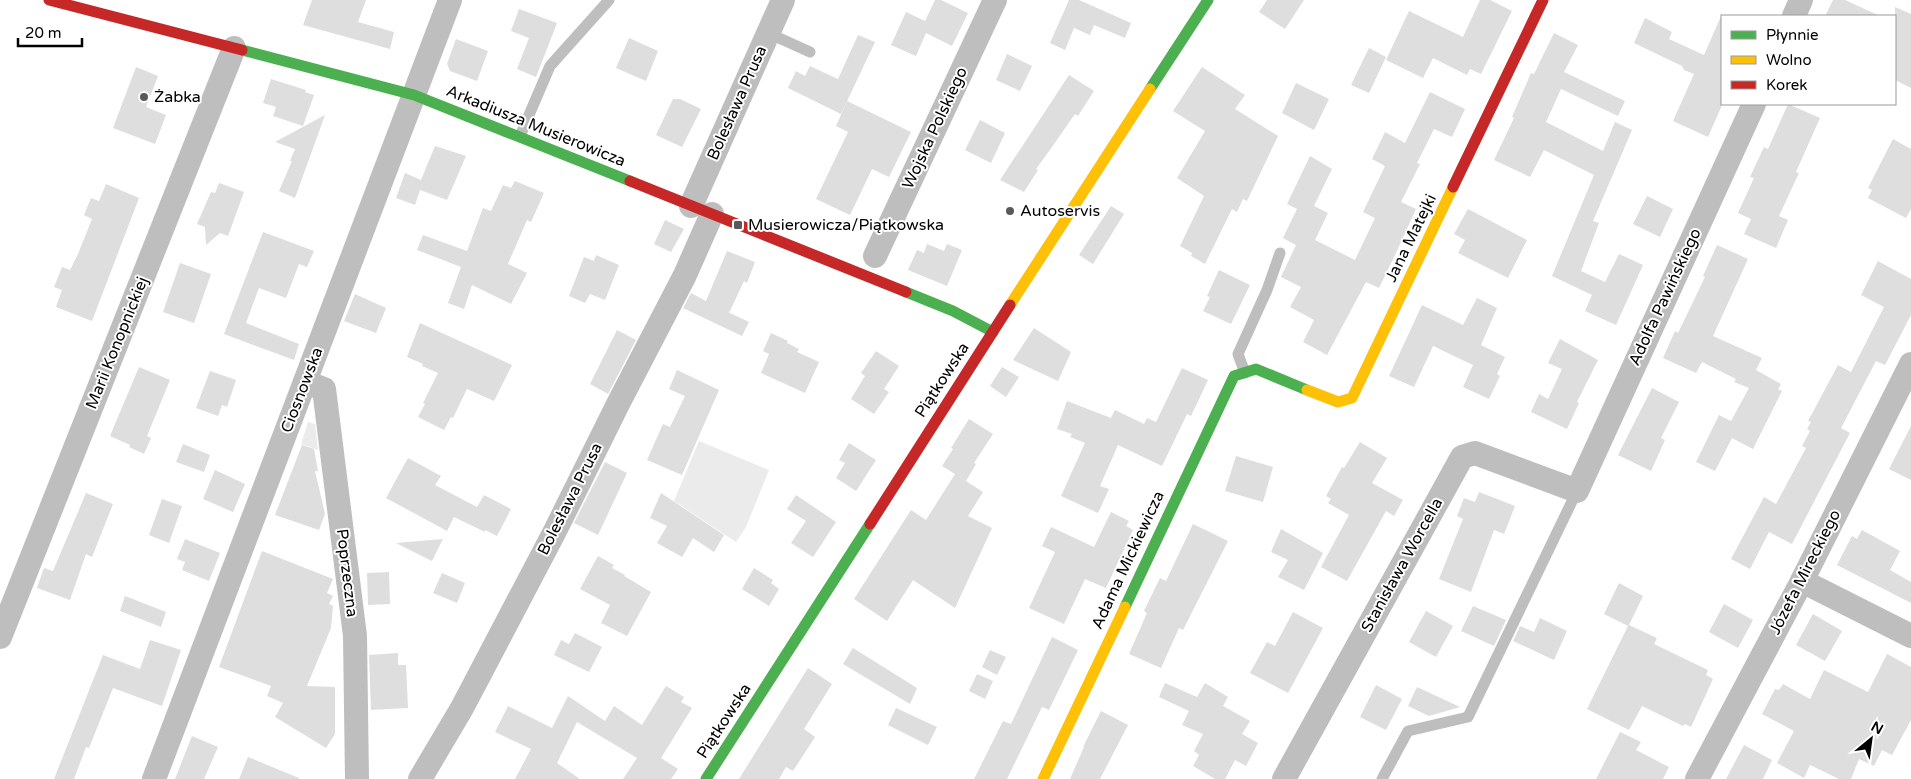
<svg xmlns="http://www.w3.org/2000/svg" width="1911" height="779" viewBox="0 0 1911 779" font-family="'Varela Round',sans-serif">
<rect width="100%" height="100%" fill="#fff"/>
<g fill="#ebebeb">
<path d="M308,422L315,424L318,450L301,444Z"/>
<path d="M699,441L769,470L746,527L736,542L674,501Z"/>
</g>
<g fill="#dedede">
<path d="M312,0H366L358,22L394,32L390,49L303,25Z"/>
<path d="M935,0H941L968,13L952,46L926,33L916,56L891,45L906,12L925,21Z"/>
<path d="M1069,0H1079L1131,23L1125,38L1094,25L1090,35L1074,28L1065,50L1050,43Z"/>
<path d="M1267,0H1304L1285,29L1259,12Z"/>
<path d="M1480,0H1490L1512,11L1481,74L1470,69L1467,75L1433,58L1423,78L1386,60L1409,11L1463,37Z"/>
<path d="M1833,0H1845L1880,16H1825Z"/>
<path d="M1895,7L1911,14V88L1895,80Z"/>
<path d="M519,9L557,23L536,77L517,69L529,38L511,31Z"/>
<path d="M1722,14V105L1708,137L1673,121L1694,74L1684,70L1682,66L1634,43L1645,18L1672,32L1669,39L1704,55Z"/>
<path d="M1554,33L1578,45L1564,72L1625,101L1618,116L1561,89L1546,122L1603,151L1615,122L1632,130L1593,221L1599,223L1581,271L1605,282L1619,254L1643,265L1616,325L1585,311L1592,295L1552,276L1594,175L1544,150L1530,177L1494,160L1514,118L1512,117L1531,73L1534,74Z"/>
<path d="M858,35L875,42L841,114L788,88L796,71L805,76L810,66L838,79Z"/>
<path d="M629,38L658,51L646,81L616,68Z"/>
<path d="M456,39L488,51L477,81L450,71L447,64Z"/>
<path d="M1369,48L1386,57L1369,93L1351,85Z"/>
<path d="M1007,54L1032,66L1020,91L996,80Z"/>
<path d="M136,67L158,76L146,107L166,115L155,144L113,128Z"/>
<path d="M1202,67L1245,95L1235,109L1278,136L1247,201L1243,199L1237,212L1232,209L1205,264L1191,256L1192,253L1180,246L1204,196L1177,178L1205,131L1173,111Z"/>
<path d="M1069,75L1094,91L1078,116L1075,114L1052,147L1036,169L1038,170L1024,192L1000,180Z"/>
<path d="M271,79L306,90L305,92L314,95L303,126L273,116L276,107L263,103Z"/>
<path d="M1296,83L1329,99L1314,130L1282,113Z"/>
<path d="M1430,92L1465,109L1452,137L1434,129L1417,163L1420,164L1401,202L1416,209L1395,255L1379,288L1366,282L1327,355L1303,342L1314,320L1290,307L1301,287L1281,277L1296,245L1283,238L1297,209L1287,204L1310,156L1332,169L1314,206L1328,213L1315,240L1355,260L1375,218L1363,212L1385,166L1372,159L1385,132L1405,143Z"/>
<path d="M673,99H680L701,109L682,147L656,135Z"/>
<path d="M847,101L911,132L889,177L872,169L850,215L816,199L848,132L836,126Z"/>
<path d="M1788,104L1820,118L1796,172L1799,173L1779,216L1788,220L1776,248L1744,234L1751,219L1738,213L1754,178L1750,177L1764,147L1768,149Z"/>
<path d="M325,115L295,198L279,191L292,161H290L295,149L275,142Z"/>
<path d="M980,120L1005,133L991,163L965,150Z"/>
<path d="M1893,139L1911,149V209L1906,218L1868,198L1872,190L1868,188Z"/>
<path d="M435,146L466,156L447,200L420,190L415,205L396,198L405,173L421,180Z"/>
<path d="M515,181L544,193L531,222L527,220L508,264L527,273L511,304L472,285L464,309L448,303L461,267L417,250L423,235L467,251L483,208L491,211L503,185L511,188Z"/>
<path d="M219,183L244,192L228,236L220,233L206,245L205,227L197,224L211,192L215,193Z"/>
<path d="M106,184L139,198L92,321L56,307L62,290L54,287L62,267L70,270L78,254L92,219L84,215L91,198L99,201Z"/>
<path d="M1647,196L1673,209L1660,237L1633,224Z"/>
<path d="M1111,206L1124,214L1093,264L1079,255Z"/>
<path d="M1468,209L1527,240L1508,278L1458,253L1465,240L1454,234Z"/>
<path d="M665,220L684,229L671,252L654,244Z"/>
<path d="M263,232L314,251L307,267L299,264L286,298L259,288L246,323L299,344L294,360L224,334Z"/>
<path d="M927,244L944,251L947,244L962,250L947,286L908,270L917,250L924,253Z"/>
<path d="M1717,245L1748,259L1713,336L1762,358L1756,370L1781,384L1778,389L1782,391L1753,449L1732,438L1715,471L1696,462L1719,415L1731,421L1749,388L1734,382L1736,379L1702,362L1696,373L1663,358L1675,331L1678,333L1705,277L1703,276Z"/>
<path d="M727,251L755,262L747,283L744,281L730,311L728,312L749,322L742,336L683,308L691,293L706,301Z"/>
<path d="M596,255L619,265L605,300L590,294L585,303L569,296L584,257L594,261Z"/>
<path d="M1878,261L1911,279V315L1885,365L1876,361L1841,428L1850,433L1792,544L1769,532L1750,569L1731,559L1764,497L1776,504L1806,448L1802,446L1810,431L1807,429L1811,422L1808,421L1838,365L1851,372L1884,307L1861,295Z"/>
<path d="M180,263L211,274L194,323L163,312Z"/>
<path d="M1219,270L1250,285L1231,324L1203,311L1210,297L1207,296Z"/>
<path d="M355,294L386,308L376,333L344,321Z"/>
<path d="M1477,298L1497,308L1481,345L1505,357L1497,374L1500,376L1489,399L1463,387L1473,365L1433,346L1414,387L1389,376L1422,305L1463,325Z"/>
<path d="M420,323L512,365L494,401L467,389L453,418L451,417L444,430L418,417L425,404L423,403L438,373L422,366L423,364L407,357Z"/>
<path d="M1034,328L1071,352L1058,381L1013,360Z"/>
<path d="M617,330L636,340L608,394L590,384Z"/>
<path d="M771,333L788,341L787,343L799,349L797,352L819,362L805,393L761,373L769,354L763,351Z"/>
<path d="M1560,339L1598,360L1577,402L1579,403L1567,429L1531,412L1539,394L1548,399L1562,369L1548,363Z"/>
<path d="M876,351L899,366L884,389L889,392L874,414L851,399L865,376L861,373Z"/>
<path d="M139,367L170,380L147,436L151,438L144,454L129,447L130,445L110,436Z"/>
<path d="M1002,367L1019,377L1006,397L990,386Z"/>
<path d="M1182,368L1208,380L1191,416L1187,414L1162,466L1118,445L1100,486L1109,489L1098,513L1061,496L1085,443L1070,437L1072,434L1057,429L1067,401L1111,418L1115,410L1144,424L1147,418L1156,422Z"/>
<path d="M677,370L719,390L682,475L647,460L663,424L670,427L685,396L669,389Z"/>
<path d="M210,371L236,380L227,407L222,405L218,416L196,408Z"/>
<path d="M1652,388L1679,402L1661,438L1665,440L1651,471L1618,455Z"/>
<path d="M969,419L993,434L974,463L976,464L966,481L942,466L953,449L951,448Z"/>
<path d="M1911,426V480L1889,469Z"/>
<path d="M1360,442L1387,458L1372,483L1403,500L1394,516L1386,511L1347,581L1321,567L1349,515L1328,503L1331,499L1326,496L1342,467L1344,468Z"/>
<path d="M849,443L876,460L856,491L836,478L845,463L839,460Z"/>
<path d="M183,444L210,455L204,472L176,462Z"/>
<path d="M302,445L314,449L318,471H315L325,514L319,530L275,515Z"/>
<path d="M1236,456L1273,467L1263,502L1225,491Z"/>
<path d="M408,458L441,476L435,485L477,507L484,495L511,509L497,536L485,530V532L454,517L447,531L386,498Z"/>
<path d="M605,462L627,473L598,535L574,523Z"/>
<path d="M215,470L245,484L233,512L203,499Z"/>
<path d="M955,474L983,492L968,516L992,528L955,608L913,580L887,621L854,599L911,510L926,520Z"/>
<path d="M1479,492L1515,506L1504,534L1494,530L1471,592L1439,579L1463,519L1457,516L1464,498L1475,502Z"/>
<path d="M86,493L113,504L92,557L86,554L70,600L37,588L44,568L53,571Z"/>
<path d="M661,493L724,535L714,552L693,538L682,557L657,543L667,526L650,518Z"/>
<path d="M796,495L836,522L813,557L791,543L806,521L787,509Z"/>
<path d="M162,499L182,506L169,543L149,535Z"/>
<path d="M1111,512L1129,521L1126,526L1133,530L1106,588L1085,579L1064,624L1029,608L1055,552L1042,546L1051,527L1094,547Z"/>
<path d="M1193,524L1228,541L1183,630L1179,628L1161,668L1129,654L1147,613L1144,611L1160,578L1166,581Z"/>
<path d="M1281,529L1323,553L1304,590L1278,577L1288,560L1271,552Z"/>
<path d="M1862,530L1900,551L1890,570L1911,582V603L1837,565L1852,536L1857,539Z"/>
<path d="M185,539L220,553L209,581L182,570L185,562L177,559Z"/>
<path d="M443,539L432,561L396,543Z"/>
<path d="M262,551L333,579L327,593L333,596L329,604L333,606L331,628L307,686L335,687V734L326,748L275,717L283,703L267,696L271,686L219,667Z"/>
<path d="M598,556L614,565L612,568L625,575L624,576L651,592L627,636L601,623L610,605L580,589Z"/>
<path d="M754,568L773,580L771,583L779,589L769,606L742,589Z"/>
<path d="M389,572L390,604L368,605L367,573Z"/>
<path d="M442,573L465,583L457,603L433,593Z"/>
<path d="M1619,583L1643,596L1629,625L1657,638L1654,644L1708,670L1706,675L1713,679L1691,727L1685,724L1683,726L1679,724L1642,706L1629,730L1587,709L1628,626L1604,614Z"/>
<path d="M125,596L166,612L161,627L120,611Z"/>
<path d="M1724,604L1753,620L1738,648L1709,632Z"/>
<path d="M1473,606L1506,620L1494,646L1461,631Z"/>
<path d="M1426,611L1453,626L1436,657L1409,642Z"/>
<path d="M1293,612L1323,628L1288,693L1250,673L1267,642L1275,646Z"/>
<path d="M1813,614L1842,631L1825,661L1796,645Z"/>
<path d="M1540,618L1567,631L1554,660L1513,641L1520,626L1534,632Z"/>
<path d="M575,633L602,647L589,672L554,655L561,640L569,644Z"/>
<path d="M1052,637L1078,650L1049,710L1042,707L1007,779H974L1003,721L1011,724Z"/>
<path d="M150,640L181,650L162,706L113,688L89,748L86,747L74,779H54L103,655L140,669Z"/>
<path d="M853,648L917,688L910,704L843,664Z"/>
<path d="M990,650L1006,657L997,675L982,667Z"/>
<path d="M398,653V665H406L408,708L371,710L369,655Z"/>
<path d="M1887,654L1911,667V720L1892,755L1882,750L1874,766L1859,759L1851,779H1839L1810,765L1804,778L1777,763L1794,731L1762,714L1775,689L1779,690L1783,684L1810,699L1824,670L1868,692Z"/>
<path d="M808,668L832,684L804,729L815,737L793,771L786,767L779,779H739Z"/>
<path d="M977,674L993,681L985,699L969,691Z"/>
<path d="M1165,683L1197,697L1205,683L1228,697L1223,706L1250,721L1242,734L1258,743L1246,766L1235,760L1225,779H1215L1193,766L1199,755L1194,751L1203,734L1182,725L1189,711L1159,697Z"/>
<path d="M1376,685L1402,699L1386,730L1360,717Z"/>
<path d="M666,686L684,697L681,702L692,708L661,758L678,769L671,779H623L637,758L577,722L557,763L580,779H515L531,749L495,732L508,706L552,728L568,696L605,721L614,706L642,725Z"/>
<path d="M1417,687L1460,707L1429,716L1408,706Z"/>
<path d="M896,708L937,727L928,745L888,725Z"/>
<path d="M1101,711L1128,725L1100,779H1070L1084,747H1083Z"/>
<path d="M1620,732L1641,742L1636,750L1669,767L1663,779H1596Z"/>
<path d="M192,736L218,747L204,779H175Z"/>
<path d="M1744,745L1772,760L1763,779H1726Z"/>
<path d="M248,757L299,778V779H239Z"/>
</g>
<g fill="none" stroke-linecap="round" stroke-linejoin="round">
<g stroke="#bebebe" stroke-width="11">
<path d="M768,33L810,52"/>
<path d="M520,136L550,66L609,0"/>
<path d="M1245,373L1238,354L1267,290L1280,253"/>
<path d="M1382,779L1408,731L1468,717L1577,491"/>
</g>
<g stroke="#bebebe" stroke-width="24">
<path d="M1794,16L1801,0"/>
<path d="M691,206L783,0"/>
<path d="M875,256L995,0"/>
<path d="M305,382L324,389L355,636L357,779"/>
<path d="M1802,581L1911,636"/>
<path d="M0,637L234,48"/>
<path d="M154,779L450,0"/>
<path d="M420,779L462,708L555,531L618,404L685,275L712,214"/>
<path d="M1284,779L1462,457L1475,453L1577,491L1754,104"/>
<path d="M1697,779L1802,581L1911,364"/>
</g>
<g stroke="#4caf50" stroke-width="11">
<path d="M242,50L414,95L630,181"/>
<path d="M1150,89L1208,0"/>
<path d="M906,292L953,311L993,332"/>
<path d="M1125,607L1234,376L1256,369L1307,390"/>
<path d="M706,779L870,524"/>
</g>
<g stroke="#ffc107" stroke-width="11">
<path d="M1010,305L1150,89"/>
<path d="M1307,390L1338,402L1352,398L1453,187"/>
<path d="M1043,779L1125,607"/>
</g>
<g stroke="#c62828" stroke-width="11">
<path d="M49,0L242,50"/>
<path d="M630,181L906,292"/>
<path d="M1453,187L1543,0"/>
<path d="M870,524L1010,305"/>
</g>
</g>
<g fill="#595959" stroke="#fff" stroke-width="2">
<circle cx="144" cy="97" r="5"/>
<circle cx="1010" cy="211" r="5"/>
<rect x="733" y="220" width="10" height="10" rx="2.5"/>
</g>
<g text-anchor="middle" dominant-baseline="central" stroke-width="4" stroke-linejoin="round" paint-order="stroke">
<g font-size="16" fill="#000" stroke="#fff" text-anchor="start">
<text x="154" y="97">Żabka</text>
<text x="1020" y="211">Autoservis</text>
<text x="748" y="225">Musierowicza/Piątkowska</text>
</g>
<g font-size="16" fill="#000" stroke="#fff">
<text transform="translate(737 103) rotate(-66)">Bolesława Prusa</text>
<text transform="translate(536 126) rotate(22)">Arkadiusza Musierowicza</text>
<text transform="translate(935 128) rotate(-65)">Wojska Polskiego</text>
<text transform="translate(1411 238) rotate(-64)">Jana Matejki</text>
<text transform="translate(1665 297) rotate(-65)">Adolfa Pawińskiego</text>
<text transform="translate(117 343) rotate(-68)">Marii Konopnickiej</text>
<text transform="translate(942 380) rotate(-57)">Piątkowska</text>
<text transform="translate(302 390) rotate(-69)">Ciosnowska</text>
<text transform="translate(570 499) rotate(-63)">Bolesława Prusa</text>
<text transform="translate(1128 560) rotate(-65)">Adama Mickiewicza</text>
<text transform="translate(1402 565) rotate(-61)">Stanisława Worcella</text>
<text transform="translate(1805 572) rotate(-63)">Józefa Mireckiego</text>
<text transform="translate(347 573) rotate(83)">Poprzeczna</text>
<text transform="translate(724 721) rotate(-57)">Piątkowska</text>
</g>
</g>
<rect x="1721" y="15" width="175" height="90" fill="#ffffff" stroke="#999999"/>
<rect x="1731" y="31" width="25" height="8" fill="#4caf50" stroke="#999999"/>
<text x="1766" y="40" font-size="15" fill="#000000">Płynnie</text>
<rect x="1731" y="56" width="25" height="8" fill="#ffc107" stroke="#999999"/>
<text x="1766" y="65" font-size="15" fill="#000000">Wolno</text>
<rect x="1731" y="81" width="25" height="8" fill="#c62828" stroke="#999999"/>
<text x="1766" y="90" font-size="15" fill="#000000">Korek</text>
<g transform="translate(1871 739) rotate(29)" stroke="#ffffff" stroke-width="4" paint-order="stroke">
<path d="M0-4L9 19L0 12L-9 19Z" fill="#000000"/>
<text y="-8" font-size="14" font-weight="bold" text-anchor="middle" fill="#000000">N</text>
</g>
<path d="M18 38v8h64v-8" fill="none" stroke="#000000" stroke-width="2.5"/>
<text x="25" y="38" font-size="15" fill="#000000" stroke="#ffffff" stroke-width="4" paint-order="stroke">20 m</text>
</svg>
